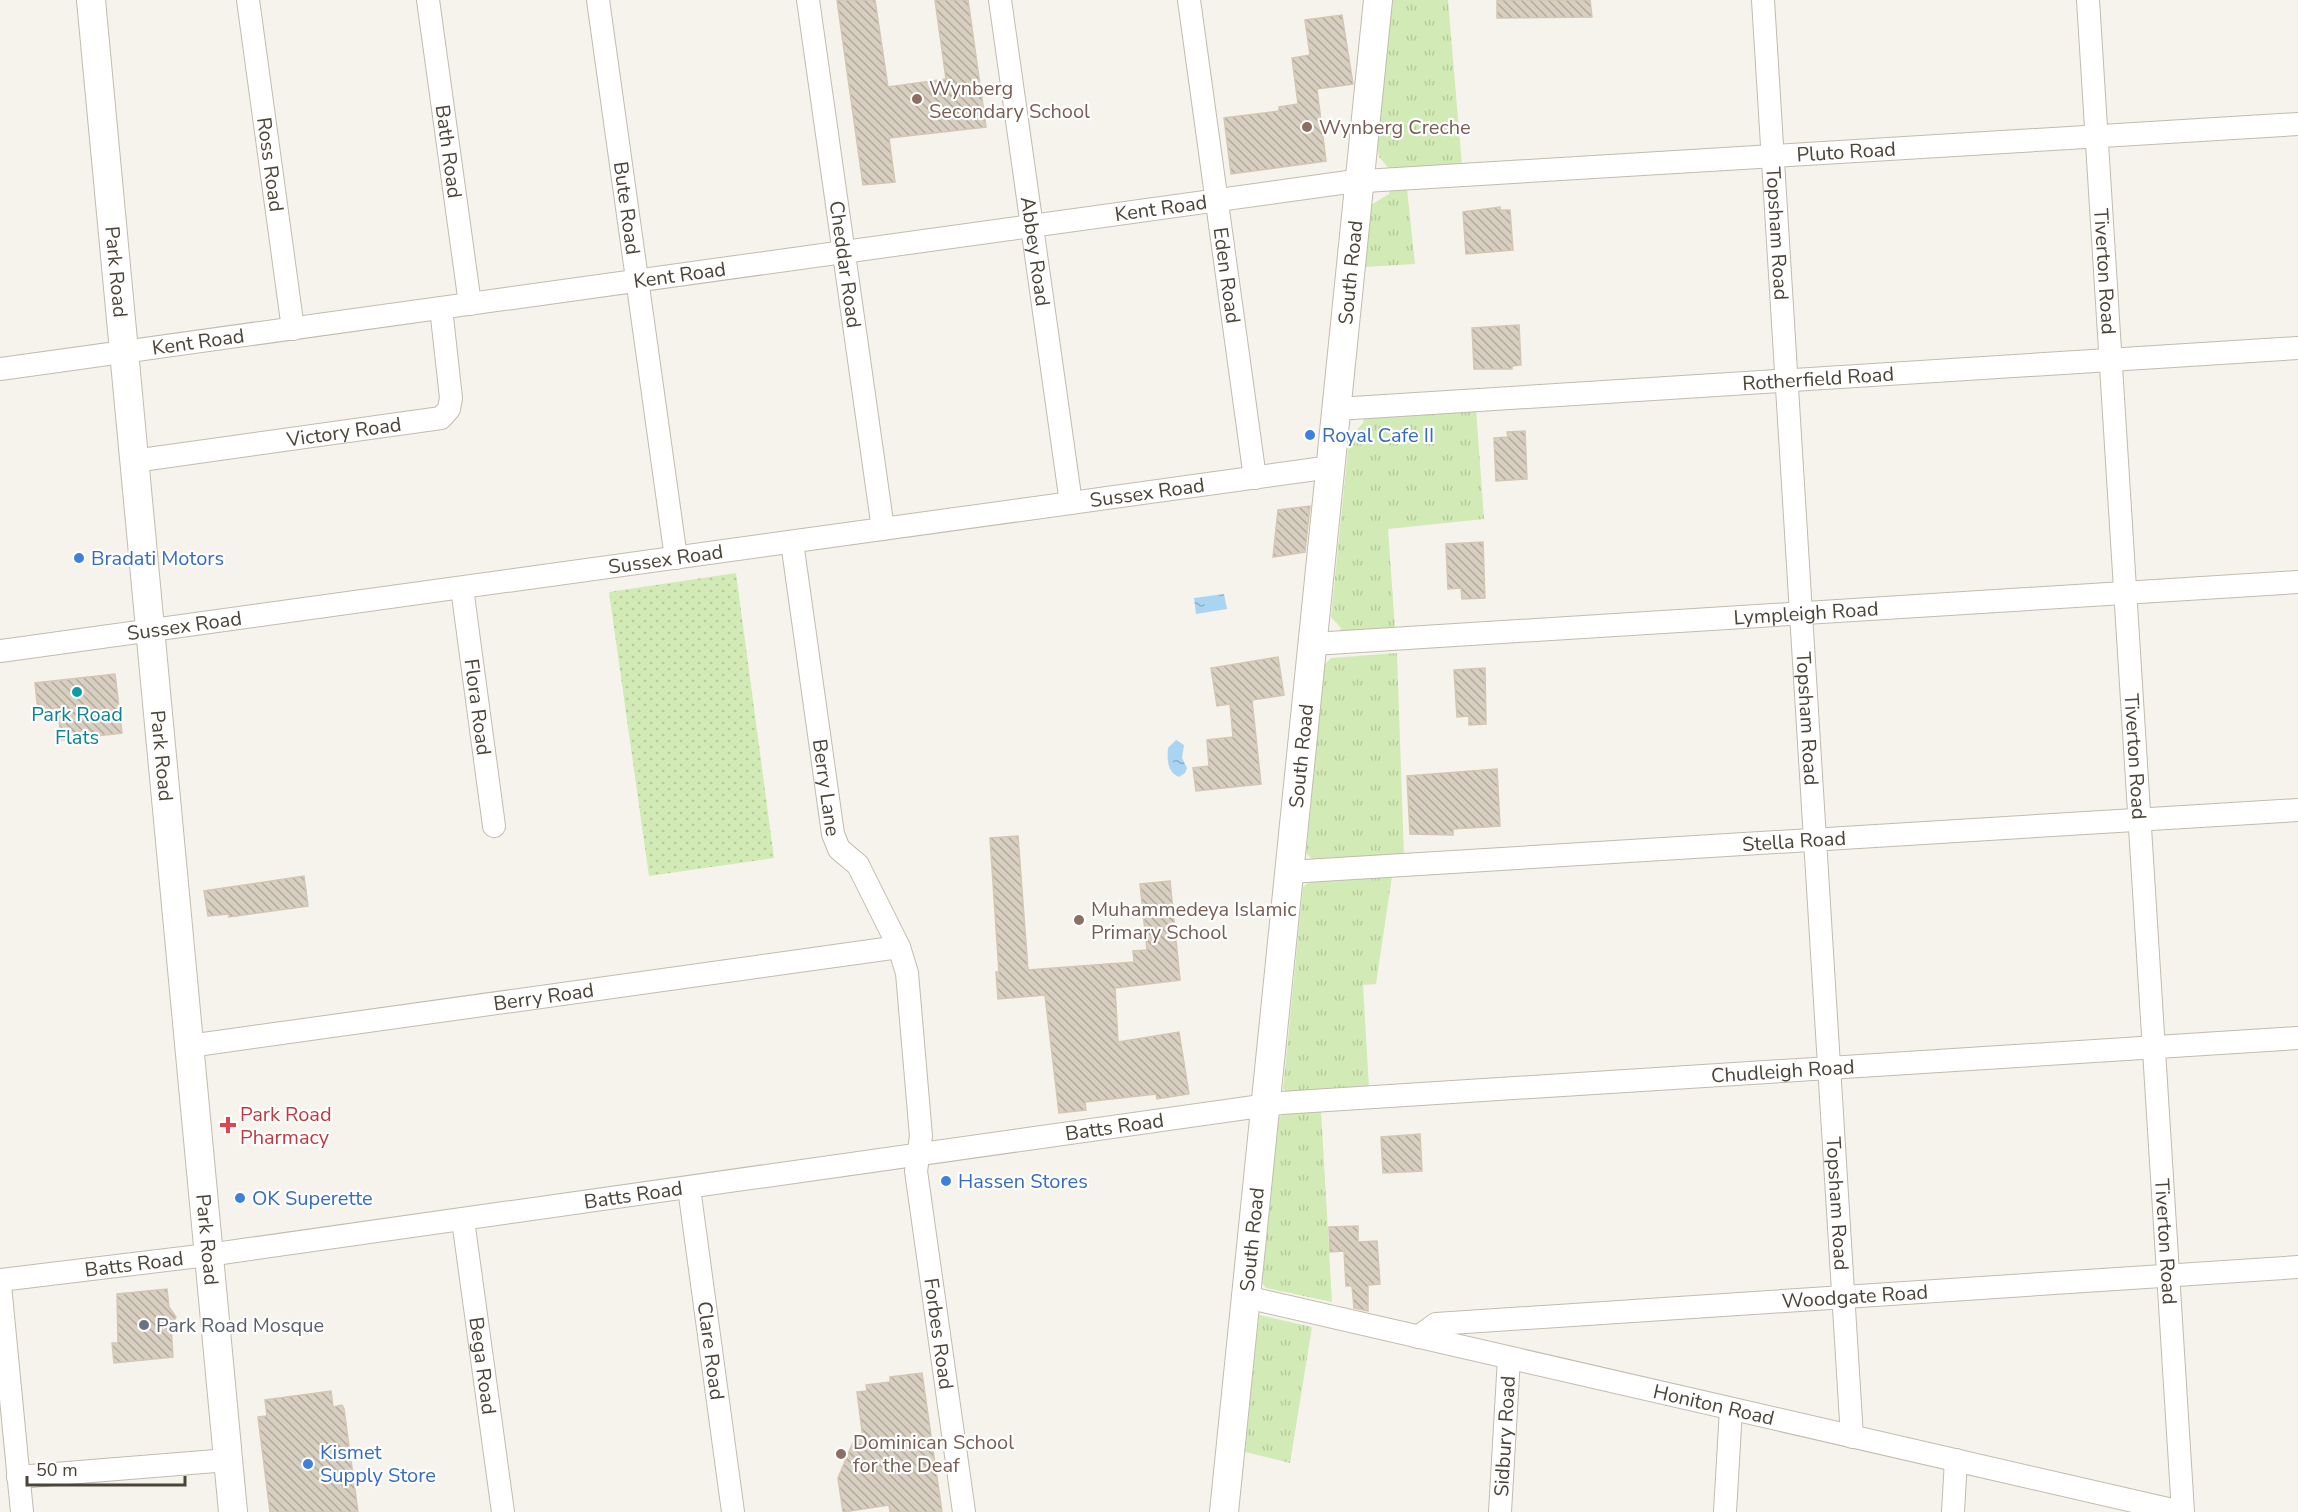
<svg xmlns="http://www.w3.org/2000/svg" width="2298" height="1512" viewBox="0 0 2298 1512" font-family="'Nunito Sans',sans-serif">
<defs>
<pattern id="grass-tufts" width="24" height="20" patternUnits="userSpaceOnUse" patternTransform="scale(1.5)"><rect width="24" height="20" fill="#d2eab5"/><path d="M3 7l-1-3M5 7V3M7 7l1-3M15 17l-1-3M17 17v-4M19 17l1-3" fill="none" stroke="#b6ca9c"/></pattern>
<pattern id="park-dots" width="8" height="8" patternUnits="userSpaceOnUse" patternTransform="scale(1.5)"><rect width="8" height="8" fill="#d2eab5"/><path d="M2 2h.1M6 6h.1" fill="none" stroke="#b6ca9c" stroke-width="1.8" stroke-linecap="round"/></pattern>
<pattern id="water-ripples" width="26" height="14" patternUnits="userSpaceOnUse" patternTransform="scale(1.5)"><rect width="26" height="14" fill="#a9d4f2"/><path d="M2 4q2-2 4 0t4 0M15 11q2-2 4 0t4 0" fill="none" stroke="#8caec5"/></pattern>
<pattern id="building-back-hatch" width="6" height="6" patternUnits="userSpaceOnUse" patternTransform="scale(1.5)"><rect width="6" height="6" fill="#d8cfc1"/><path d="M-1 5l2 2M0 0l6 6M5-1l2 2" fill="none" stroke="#b1aa9e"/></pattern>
</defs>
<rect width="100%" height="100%" fill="#f6f3ec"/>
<g fill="url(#grass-tufts)">
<path d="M1391,0H1448L1462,166L1391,171L1379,157L1377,144Z"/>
<path d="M1407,189L1415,264L1365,267L1371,205L1389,194L1390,190Z"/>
<path d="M1476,409L1484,519L1388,529L1395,629L1339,632L1341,628L1331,617L1349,439L1363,423L1364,416Z"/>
<path d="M1397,653L1404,858L1312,859L1306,853L1307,846L1324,665L1331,658Z"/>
<path d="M1392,876L1376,984L1363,985L1369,1088L1286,1092L1283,1089L1303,887L1309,882Z"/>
<path d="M1321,1111L1332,1302L1266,1288L1262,1283L1279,1117L1285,1113Z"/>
<path d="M1259,1315L1312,1327L1290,1463L1245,1452Z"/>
</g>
<path fill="url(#park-dots)" d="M736,573L774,858L649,876L609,592Z"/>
<g fill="url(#water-ripples)">
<path d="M1224,594L1227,609L1196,614L1194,598Z"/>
<path d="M1176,740L1184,745L1182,758L1187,768L1185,773L1179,777C1167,772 1167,759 1168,748Z"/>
</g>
<g fill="url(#building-back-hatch)" stroke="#d3c7b4" stroke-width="1.5">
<path d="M837,0H875L888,87L946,79L935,0H968L986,127L889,138L895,182L863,185Z"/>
<path d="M1497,0H1590L1592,17L1497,18Z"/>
<path d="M1342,15L1353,84L1317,89L1326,161L1231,174L1224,118L1279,111V107L1298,104L1292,58L1310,55L1305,20Z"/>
<path d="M1500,207V210H1510L1513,250L1466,254L1463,212Z"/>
<path d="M1519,325L1521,365L1512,366V369H1474L1472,328Z"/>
<path d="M1525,431L1527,479L1496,481L1494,438L1508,437L1507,432Z"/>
<path d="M1310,506L1305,552L1273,557L1278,510Z"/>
<path d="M1483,542L1485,598L1462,599L1461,588L1448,589L1446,544Z"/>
<path d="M1278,657L1284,695L1252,700L1261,784L1196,791L1193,768L1209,766L1207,740L1233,737L1230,704L1217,706L1211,668Z"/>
<path d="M1485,668L1486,724L1469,725V716L1457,717L1454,670Z"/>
<path d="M115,674L122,733L61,740L58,708L38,711L35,683Z"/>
<path d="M1497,769L1500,826L1453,829V835L1410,834L1407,776Z"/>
<path d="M1018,836L1028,970L1134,962L1133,951L1147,950L1140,884L1170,881L1180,980L1115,988L1118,1042L1179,1032L1189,1094L1157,1099L1156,1094L1085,1102L1086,1110L1059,1113L1045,995L998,999L996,972H999L990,838Z"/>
<path d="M304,876L308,906L229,917V914L208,916L204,891Z"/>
<path d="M1420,1134L1422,1171L1383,1173L1381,1137Z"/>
<path d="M1358,1226V1242L1377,1241L1380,1284L1368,1285V1311L1354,1308L1352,1286H1346L1344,1251L1330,1252L1329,1227Z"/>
<path d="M167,1289L169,1307L176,1317L171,1327L173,1357L114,1363L112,1343H118L117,1294Z"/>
<path d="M922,1373L942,1512H890L889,1505L843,1512L838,1478L854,1440L863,1439L857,1392L867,1391L866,1385L890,1382V1377Z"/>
<path d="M331,1391L333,1407L342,1405L344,1409L358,1512H270L258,1417L267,1416L265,1400Z"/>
</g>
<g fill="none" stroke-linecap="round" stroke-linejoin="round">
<g stroke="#c2bbae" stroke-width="24">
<g id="minor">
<path id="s1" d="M248,0L293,329"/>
<path id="s2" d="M428,0L470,304"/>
<path id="s3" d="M598,0L676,558"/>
<path id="s4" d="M808,0L883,529"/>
<path id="s5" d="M1000,0L1071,503"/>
<path id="s6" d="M1189,0L1255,478"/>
<path id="s7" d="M1763,0L1852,1437"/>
<path id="s8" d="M2088,0L2183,1512"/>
<path id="s9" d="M0,369L1348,182L2298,124"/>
<path id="s10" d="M1337,409L2298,348"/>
<path id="s11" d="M134,461L441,418L449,409L451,398L441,308"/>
<path id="s12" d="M792,542L833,834L839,849L858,865L899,947L907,973L921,1136L916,1171L964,1512"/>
<path id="s13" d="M462,588L494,826"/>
<path id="s14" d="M1313,644L2298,582"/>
<path id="s15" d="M0,651L1331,467"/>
<path id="s16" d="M1289,872L2298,810"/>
<path id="s17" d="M189,1046L899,947"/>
<path id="s18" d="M689,1188L733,1512"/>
<path id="s19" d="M463,1220L503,1512"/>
<path id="s20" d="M0,1280L208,1255L1281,1103L2298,1038"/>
<path d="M0,1285L22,1512"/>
<path id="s21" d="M1246,1297L2181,1512"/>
<path id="s22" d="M1418,1337L1436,1324L2298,1267"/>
<path d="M18,1477L228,1460"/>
<path id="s23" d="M1500,1512L1509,1358"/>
<path d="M1725,1512L1731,1409"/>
<path d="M1953,1512L1956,1460"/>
</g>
</g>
<g stroke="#c2bbae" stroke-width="30">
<g id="tertiary">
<path id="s24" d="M91,0L233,1512"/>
<path id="s25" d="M1224,1512L1378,0"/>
</g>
</g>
<use href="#minor" stroke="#fff" stroke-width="22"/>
<use href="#tertiary" stroke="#fff" stroke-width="28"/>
</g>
<g fill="#8d6e63" stroke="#fff" stroke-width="2">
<circle cx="917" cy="99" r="6"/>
<circle cx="1307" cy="127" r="6"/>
<circle cx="1079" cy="920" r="6"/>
<circle cx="841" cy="1454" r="6"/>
</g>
<g fill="#3f7fe0" stroke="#fff" stroke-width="2">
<circle cx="1310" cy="435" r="6"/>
<circle cx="79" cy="558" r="6"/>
<circle cx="946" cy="1181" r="6"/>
<circle cx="240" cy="1198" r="6"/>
<circle cx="308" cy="1464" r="6"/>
</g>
<circle fill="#0f9aa8" stroke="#fff" stroke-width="2" cx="77" cy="692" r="6"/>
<path fill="#e0444e" stroke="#fff" stroke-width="2" d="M225 1116h6v6h6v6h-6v6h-6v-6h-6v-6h6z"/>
<circle fill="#6b7280" stroke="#fff" stroke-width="2" cx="144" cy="1325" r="6"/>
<g text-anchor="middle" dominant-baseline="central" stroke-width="4.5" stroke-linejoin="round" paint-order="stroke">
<g font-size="20" fill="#785e54" stroke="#fff" text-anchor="start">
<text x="929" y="88">Wynberg<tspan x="929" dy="23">Secondary School</tspan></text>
<text x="1319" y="127">Wynberg Creche</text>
<text x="1091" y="909">Muhammedeya Islamic<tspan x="1091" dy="23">Primary School</tspan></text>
<text x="853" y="1442">Dominican School<tspan x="853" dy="23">for the Deaf</tspan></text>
</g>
<g font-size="20" fill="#4b4439" stroke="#fff">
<text stroke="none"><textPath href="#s2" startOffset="153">Bath Road</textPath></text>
<text stroke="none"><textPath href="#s9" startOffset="1860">Pluto Road</textPath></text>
<text stroke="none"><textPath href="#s1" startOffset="166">Ross Road</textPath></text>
<text stroke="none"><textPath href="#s3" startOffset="210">Bute Road</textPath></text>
<text stroke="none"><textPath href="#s9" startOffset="1172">Kent Road</textPath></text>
<text stroke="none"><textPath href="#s7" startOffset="234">Topsham Road</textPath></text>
<text stroke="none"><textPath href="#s5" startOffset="254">Abbey Road</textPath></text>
<text stroke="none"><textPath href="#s4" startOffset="267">Cheddar Road</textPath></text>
<text stroke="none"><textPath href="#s8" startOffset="272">Tiverton Road</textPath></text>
<text stroke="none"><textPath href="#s24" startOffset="273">Park Road</textPath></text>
<text stroke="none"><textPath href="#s25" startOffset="1246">South Road</textPath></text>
<text stroke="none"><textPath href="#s6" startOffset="278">Eden Road</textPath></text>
<text stroke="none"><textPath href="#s9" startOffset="686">Kent Road</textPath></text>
<text stroke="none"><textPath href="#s9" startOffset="200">Kent Road</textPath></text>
<text stroke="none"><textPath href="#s10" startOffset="482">Rotherfield Road</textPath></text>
<text stroke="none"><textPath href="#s11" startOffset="212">Victory Road</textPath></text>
<text stroke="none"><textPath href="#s15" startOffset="1158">Sussex Road</textPath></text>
<text stroke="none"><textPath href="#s15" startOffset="672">Sussex Road</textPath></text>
<text stroke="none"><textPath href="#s14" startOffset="494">Lympleigh Road</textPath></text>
<text stroke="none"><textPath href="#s15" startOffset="186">Sussex Road</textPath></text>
<text stroke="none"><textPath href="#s13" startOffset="120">Flora Road</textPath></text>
<text stroke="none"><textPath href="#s7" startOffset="720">Topsham Road</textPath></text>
<text stroke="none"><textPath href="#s24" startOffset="759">Park Road</textPath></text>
<text stroke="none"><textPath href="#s25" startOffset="760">South Road</textPath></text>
<text stroke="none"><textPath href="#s8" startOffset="758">Tiverton Road</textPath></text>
<text stroke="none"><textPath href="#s12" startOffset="248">Berry Lane</textPath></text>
<text stroke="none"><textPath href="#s16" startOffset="506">Stella Road</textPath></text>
<text stroke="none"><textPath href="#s17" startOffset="358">Berry Road</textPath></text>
<text stroke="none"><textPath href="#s20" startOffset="1796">Chudleigh Road</textPath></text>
<text stroke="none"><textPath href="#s20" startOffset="1125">Batts Road</textPath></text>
<text stroke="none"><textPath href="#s20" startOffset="639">Batts Road</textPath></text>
<text stroke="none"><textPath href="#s7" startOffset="1206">Topsham Road</textPath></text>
<text stroke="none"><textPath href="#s24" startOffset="1245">Park Road</textPath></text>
<text stroke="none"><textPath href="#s25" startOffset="274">South Road</textPath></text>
<text stroke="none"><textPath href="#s8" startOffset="1244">Tiverton Road</textPath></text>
<text stroke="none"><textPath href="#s20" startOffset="135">Batts Road</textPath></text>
<text stroke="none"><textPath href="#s22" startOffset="442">Woodgate Road</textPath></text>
<text stroke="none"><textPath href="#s12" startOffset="818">Forbes Road</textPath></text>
<text stroke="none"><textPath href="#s18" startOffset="164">Clare Road</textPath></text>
<text stroke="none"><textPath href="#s19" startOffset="147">Bega Road</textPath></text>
<text stroke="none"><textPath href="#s21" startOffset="480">Honiton Road</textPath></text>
<text stroke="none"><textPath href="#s23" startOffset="76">Sidbury Road</textPath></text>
</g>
<g font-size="20" fill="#366cbe" stroke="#fff" text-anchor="start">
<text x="1322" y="435">Royal Cafe II</text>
<text x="91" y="558">Bradati Motors</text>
<text x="958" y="1181">Hassen Stores</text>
<text x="252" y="1198">OK Superette</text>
<text x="320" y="1452">Kismet<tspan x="320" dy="23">Supply Store</tspan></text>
</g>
<g font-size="20" fill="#0d838f" stroke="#fff">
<text x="77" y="714">Park Road<tspan x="77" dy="23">Flats</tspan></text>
</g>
<g font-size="20" fill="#be3a42" stroke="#fff" text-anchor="start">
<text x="240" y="1114">Park Road<tspan x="240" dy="23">Pharmacy</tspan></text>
</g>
<g font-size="20" fill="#5b616d" stroke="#fff" text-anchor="start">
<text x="156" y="1325">Park Road Mosque</text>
</g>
</g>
<path d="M27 1476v9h158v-9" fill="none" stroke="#4b4439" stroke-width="3"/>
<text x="36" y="1476" font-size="18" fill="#4b4439" stroke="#ffffff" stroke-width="4.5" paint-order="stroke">50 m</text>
</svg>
